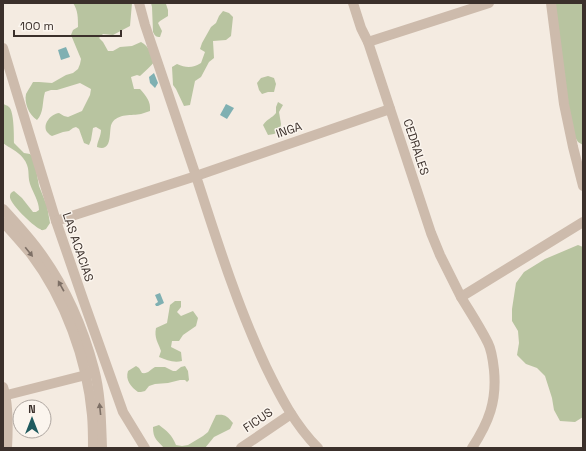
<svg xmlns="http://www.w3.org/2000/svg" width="586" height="451" viewBox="0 0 586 451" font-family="'Space Grotesk',sans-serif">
<rect width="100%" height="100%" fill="#f4ebe1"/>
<g fill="#b8c4a0">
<path d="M73,3H132L130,26L113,35L103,34L99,38L103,42L108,51H113L120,47L132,46L141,42C149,46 151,54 155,61C150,67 145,71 140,76L137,75L131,77L134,89H140C146,96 151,101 150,111C147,112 144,113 141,114C132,116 118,113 112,123C108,129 114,153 97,147C97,142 101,136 101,130L96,127L93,128L91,140L89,145L84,143L79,129L76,127L73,128L69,131L63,132L52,136C51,136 48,133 47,132C42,124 51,114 59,113L64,116L68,117L82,111L90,95L91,89L80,83L57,90H51L45,92C42,102 44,113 37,120C29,115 24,103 26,94C28,90 31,86 33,82H39L52,83L66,75L73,73L78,69L80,64L81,59L71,35L73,30L78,27C78,18 78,10 73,3Z"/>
<path d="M151,3L166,4L168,10V16L160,21L158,23L162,31L160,37C156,37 155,36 153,32L152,7Z"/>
<path d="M555,3H583V145L578,142L569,127Z"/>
<path d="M223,11L229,13L233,17L231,36L226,40L213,41L214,58L209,62L201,77L195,81L190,105L184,106L176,89L173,85L172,67L177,64C186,68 193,68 201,63L205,52L200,49L202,43L211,27L216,23L219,16Z"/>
<path d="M268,76L274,78L276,84L274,92H268L262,94L259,90L257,83L261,78Z"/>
<path d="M278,102L283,105L279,112L281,124L280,131L274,134L268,135L263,125C268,118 271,119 276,113V107Z"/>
<path d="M3,104C5,105 7,105 9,107C14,111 14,135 14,143L24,153L30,154L32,156L36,169L39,186L47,206L50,223L46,229C43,230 43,231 40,229C33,226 8,202 10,196C10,193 12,192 14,191L22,198L33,212H36L39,210C39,201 33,193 30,184C27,174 31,168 23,158C18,151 9,148 3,143Z"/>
<path d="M578,245L583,247V417L575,422L560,421L554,410L552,398L545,376L537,368L526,364L517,355L519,343L518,331L512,321V309L516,283L524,272L545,259Z"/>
<path d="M175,301H181V307L177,312L181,316L193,311L198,318L196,326L183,335L179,341H172L171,347L181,352L182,361C173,363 167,360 159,357L161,351C158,342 154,338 156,328L167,323L170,305Z"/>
<path d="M136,366L139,368L142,373C148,374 150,370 155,367H165L173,371H176L181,367L185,366L188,371L189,380L187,382L185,380H180L168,383L155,384L149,386L145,391L141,392H138C131,387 125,380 128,371Z"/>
<path d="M216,415C225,414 227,416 233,423L230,429L214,437L205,448H164C157,440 153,439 153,427L159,425C167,431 172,435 176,445L182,446L188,445L203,436L208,432Z"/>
</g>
<g fill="#7fb0b2">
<path d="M66,47L70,57L61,60L58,50Z"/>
<path d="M154,73L158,83L155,88L150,83L149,77Z"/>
<path d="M226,104L234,108L227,119L220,115Z"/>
<path d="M160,293L164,303L158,306H156L155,304L158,302L155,295Z"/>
</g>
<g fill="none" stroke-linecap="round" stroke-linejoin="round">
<g stroke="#cdbbac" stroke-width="10">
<path d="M353,3L361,28L368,42L431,233L440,255L461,297"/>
<path d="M551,3L564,104L573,147L583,186"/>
<path d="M368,42L489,3"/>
<path d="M3,48L56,221L85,305L123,412L145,448"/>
<path d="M3,209C16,223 28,236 39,251C65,286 83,327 94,369C101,395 101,422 102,448"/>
<path d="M56,221L196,176L145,25L139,3"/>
<path d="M3,222C13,233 22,243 31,254C65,299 87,359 92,415C93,426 93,437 93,448"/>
<path d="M3,387C9,404 8,430 7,448"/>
<path d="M3,396L86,375L92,371"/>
<path d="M241,448L291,414"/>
<path d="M318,448C295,425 280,396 266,367C237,305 217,241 196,176L390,109"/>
<path d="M472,448C489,422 497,401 494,370C493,361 492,351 488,343C480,327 470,312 461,297L583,222"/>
</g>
</g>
<defs><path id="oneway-solid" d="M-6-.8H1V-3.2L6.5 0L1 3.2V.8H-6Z"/></defs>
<g fill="#7d6f65">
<use href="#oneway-solid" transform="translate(29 252) rotate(51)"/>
<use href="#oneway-solid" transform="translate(61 286) rotate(-119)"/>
<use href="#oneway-solid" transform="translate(100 409) rotate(-96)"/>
</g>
<g text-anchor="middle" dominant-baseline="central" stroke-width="3" stroke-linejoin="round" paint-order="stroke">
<g font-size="12" fill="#3b302b" stroke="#fbf5ee">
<text transform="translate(289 130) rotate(-19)">INGA</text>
<text transform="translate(416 147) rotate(72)">CEDRALES</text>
<text transform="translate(78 247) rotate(71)">LAS ACACIAS</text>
<text transform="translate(258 420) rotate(-34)">FICUS</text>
</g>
</g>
<rect width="586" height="451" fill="none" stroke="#3b302b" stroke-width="8"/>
<g transform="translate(32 419)"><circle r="19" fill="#fbf5ee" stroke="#aea6a0"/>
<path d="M0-3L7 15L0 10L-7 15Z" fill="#1f5a5e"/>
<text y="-6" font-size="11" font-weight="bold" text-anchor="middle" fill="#3b302b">N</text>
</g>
<path d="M14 30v6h107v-6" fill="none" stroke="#3b302b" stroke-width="2"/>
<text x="20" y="30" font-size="12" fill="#3b302b" stroke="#fbf5ee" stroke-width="3" paint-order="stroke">100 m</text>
</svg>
